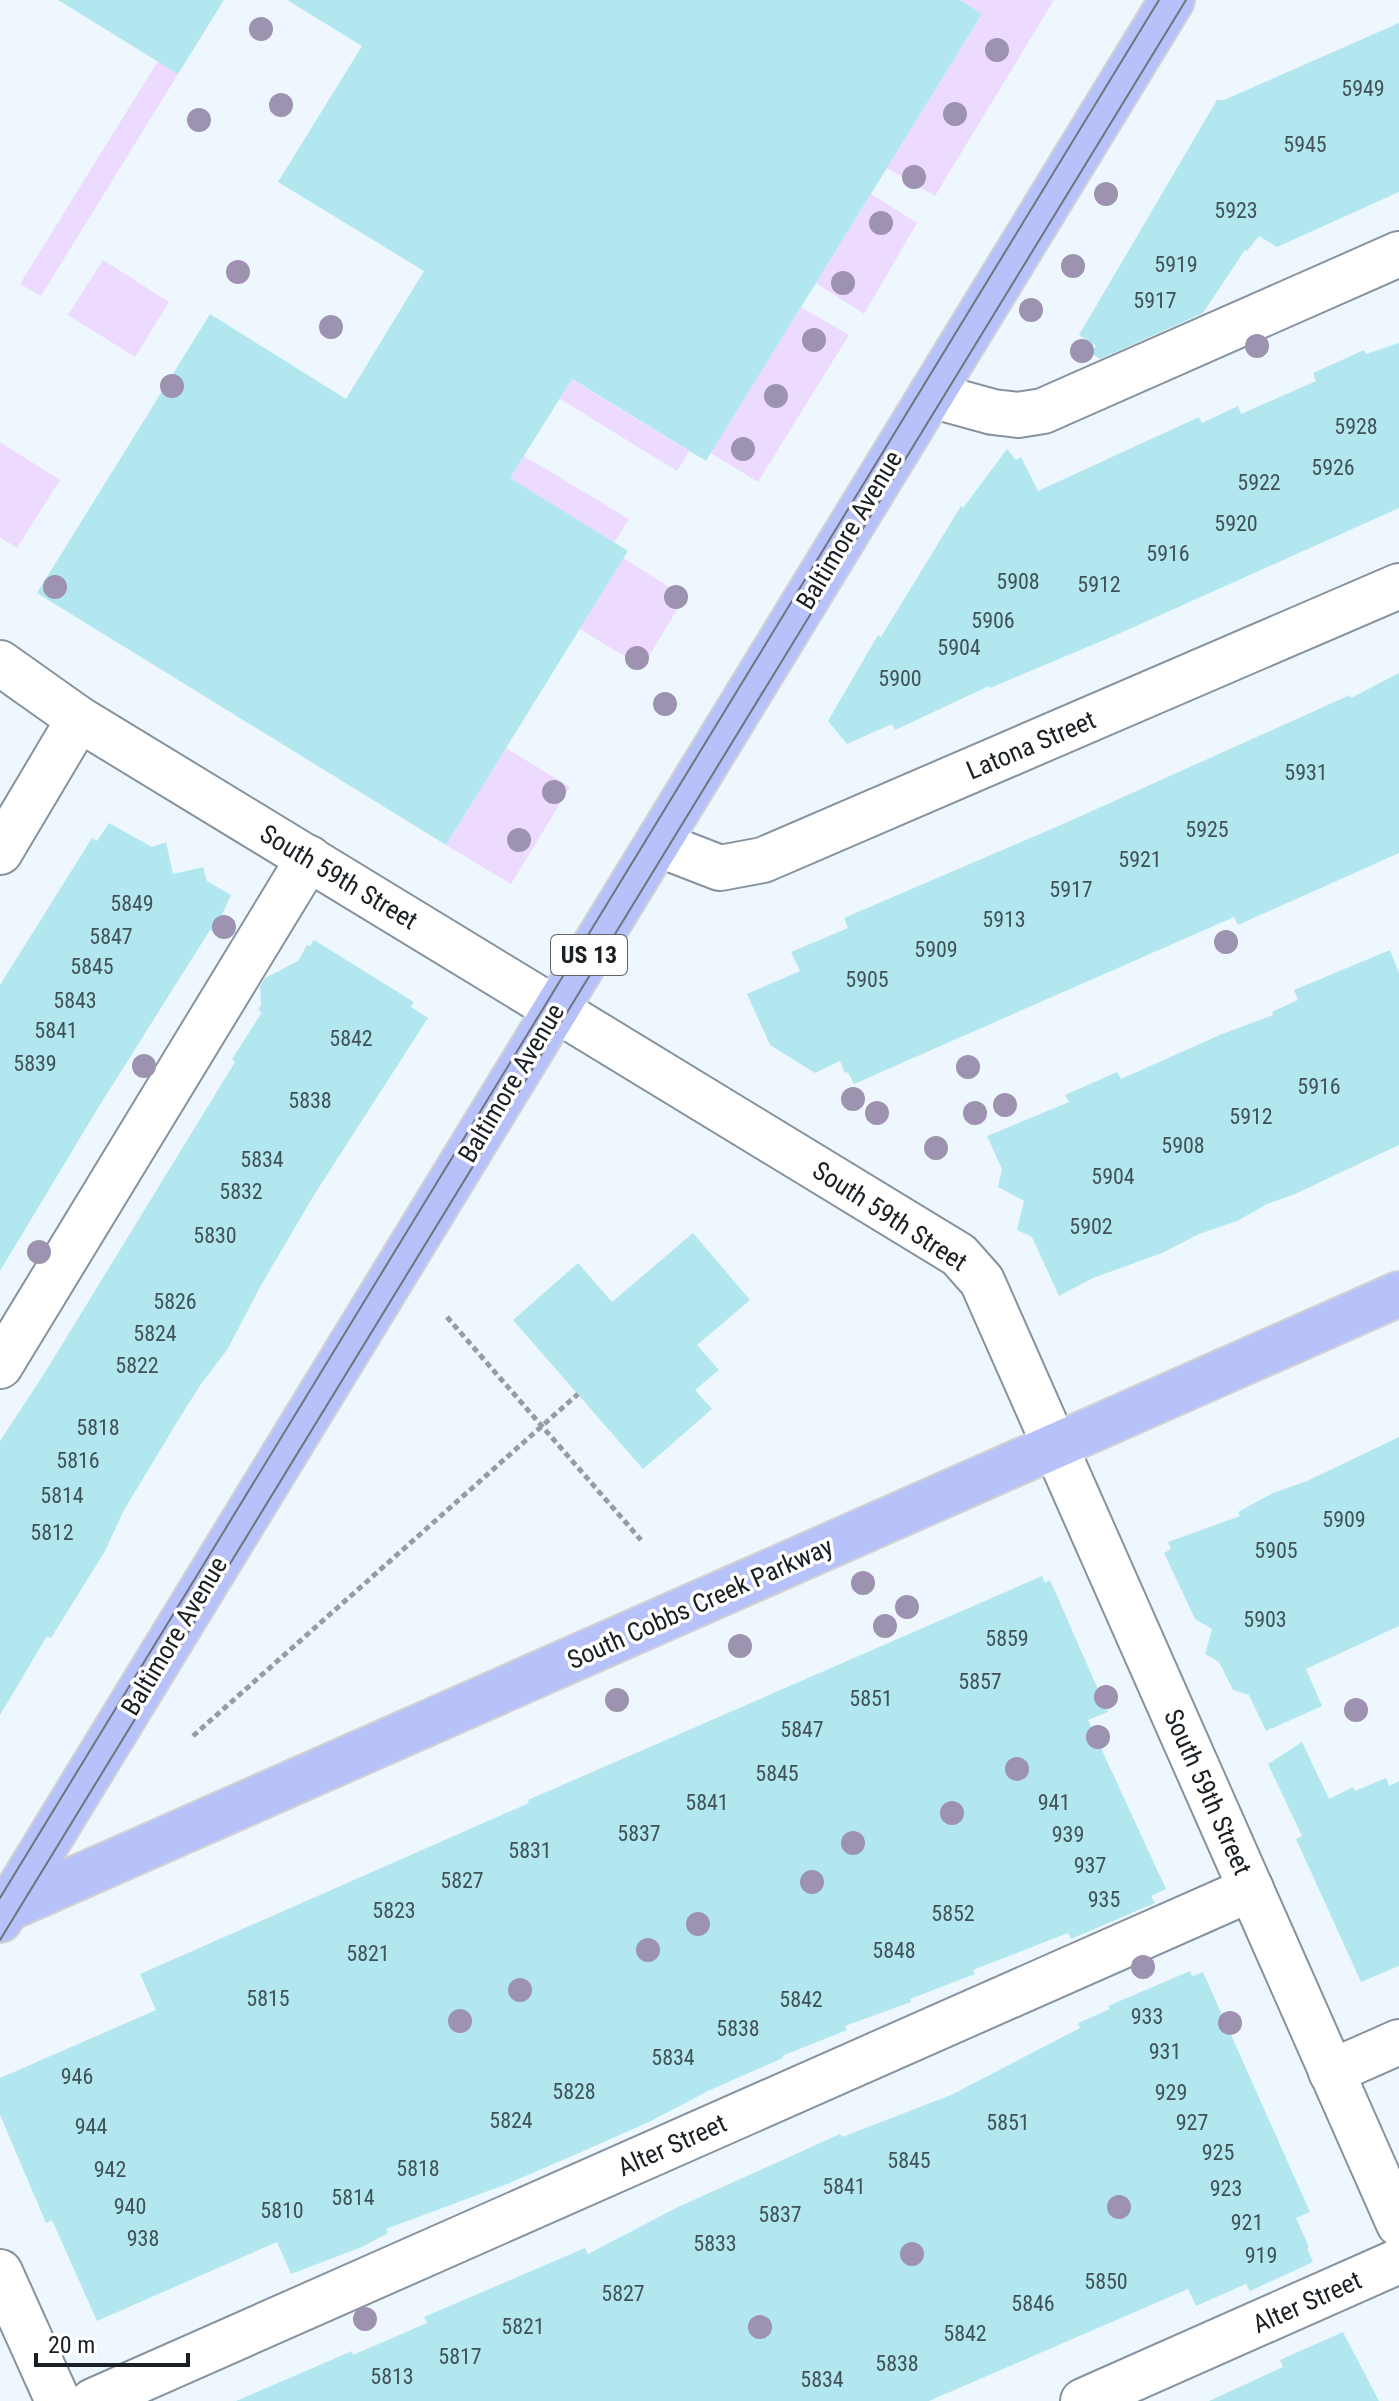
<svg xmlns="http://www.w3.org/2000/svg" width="1399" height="2401" viewBox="0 0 1399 2401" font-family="'Roboto Condensed',sans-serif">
<rect width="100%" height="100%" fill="#eef7fe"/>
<g fill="#ecdbfe">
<path d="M960,0H1054L935,196L887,168L982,14Z"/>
<path d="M158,61L178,74L41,296L20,284Z"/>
<path d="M871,194L917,223L864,314L816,283Z"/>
<path d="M103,260L169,302L135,357L68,315Z"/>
<path d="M801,307L849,335L758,482L711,453Z"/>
<path d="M571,379L689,451L677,471L560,399Z"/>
<path d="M0,442L60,480L17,548L0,537Z"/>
<path d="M524,456L629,519L614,543L510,478Z"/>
<path d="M623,558L685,597L642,667L580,629Z"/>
<path d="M506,748L570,787L511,884L446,845Z"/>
</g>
<g fill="#b3e7f0">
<path d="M58,0H224L178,74Z"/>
<path d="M287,0H960L982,14L706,461L572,379L510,478L628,551L446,845L37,593L210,314L346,399L424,271L278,182L362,46Z"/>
<path d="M1399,23V192L1277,247L1259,236L1247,251L1245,250L1203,313L1100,359L1091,353L1096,346L1079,335L1217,100H1224Z"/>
<path d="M1399,343V508L1116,635L990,688L989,686L895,730L892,724L847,744L828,721L878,635L881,637L961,506L963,508L1007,449L1016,460L1021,457L1038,491L1199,417L1202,423L1238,406L1241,414L1316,381L1313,373L1364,350L1366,354Z"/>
<path d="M1399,673V853L1238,925L1234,917L854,1084L848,1072L845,1073L840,1061L815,1073L770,1045L747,994L800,971L791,952L848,928L844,918L1063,824L1350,695L1351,698Z"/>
<path d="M109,823L152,847L166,842L173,874L203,867L207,881L231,895L214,932L210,930L98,1108L0,1271V985L92,838L97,841Z"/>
<path d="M314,940L414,1002L411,1007L428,1018L314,1195L260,1287L227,1350L201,1384L182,1414L124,1510L105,1551L51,1638L47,1636L0,1715V1441L44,1374L235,1062L232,1059L262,1012L258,1010L261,1005L260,987L265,978L298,961L307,945L310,946Z"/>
<path d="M1390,950L1399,973V1145L1295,1194L1267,1204L1237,1221L1199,1234L1162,1253L1093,1278L1059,1296L1032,1237L1017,1230L1024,1201L998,1187L1002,1169L987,1136L1069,1102L1065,1095L1117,1072L1121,1079L1222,1034L1273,1015L1272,1012L1298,1000L1294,990Z"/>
<path d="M693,1233L750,1300L697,1345L719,1370L695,1390L712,1409L643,1469L513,1320L578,1263L612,1302Z"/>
<path d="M1399,1437V1626L1306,1669L1322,1706L1266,1731L1249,1695L1233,1690L1219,1662L1205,1654L1212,1629L1195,1619L1164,1553L1171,1549L1168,1542L1240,1516L1238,1512L1273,1493L1307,1481Z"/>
<path d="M1042,1576L1045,1583L1050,1580L1108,1712L1088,1720L1166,1889L1151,1896L1155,1903L1071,1939L1068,1933L973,1970L975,1974L910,1999L911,2002L845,2026L847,2030L782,2056L783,2058L708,2091L651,2121L579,2153L507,2184L386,2229L388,2233L362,2247L291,2274L277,2242L97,2321L52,2220L46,2223L0,2115V2078L156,2010L140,1974L529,1803L528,1800Z"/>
<path d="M1302,1742L1329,1799L1353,1787L1355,1791L1386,1778L1389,1786L1399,1781V1966L1361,1982L1296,1839L1302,1836L1268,1764Z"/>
<path d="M1190,1971L1192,1976L1203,1972L1310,2212L1296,2218L1309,2247L1307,2248L1313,2262L1250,2291L1246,2284L1196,2306L1188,2289L929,2401H236L352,2351L353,2355L427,2323L424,2317L585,2248L588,2254L678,2207L840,2134L842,2137L951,2095L1080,2028L1078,2023L1110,2009L1108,2006Z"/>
<path d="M1343,2332L1379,2401H1209L1283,2367L1280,2360Z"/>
</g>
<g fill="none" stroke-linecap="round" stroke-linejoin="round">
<g stroke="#86939e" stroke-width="48">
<g id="minor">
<path d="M931,395L993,412L1018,415L1043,411L1399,254"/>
<path d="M0,663L79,719L959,1255L982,1281L1399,2224"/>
<path d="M658,844L720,868L763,860L1399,586"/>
<path d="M0,852L79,719"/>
<path d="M0,1366L309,858"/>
<path d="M1331,2072L1399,2042"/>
<path d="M0,2272L58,2401"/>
<path d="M93,2401L1251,1889"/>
<path d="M1083,2401L1399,2261"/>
</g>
</g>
<g stroke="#d1d2d3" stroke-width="48">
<g id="major">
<path d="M0,1912L1399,1294"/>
<path d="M0,1920L1172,0"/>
</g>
</g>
<g stroke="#959ca2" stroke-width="5" stroke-dasharray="6 4" stroke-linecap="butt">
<path d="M447,1317L641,1540"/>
<path d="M193,1736L578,1394"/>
</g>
<use href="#minor" stroke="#fff" stroke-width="44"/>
<use href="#major" stroke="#b8c2fa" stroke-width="44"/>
<g stroke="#6e757a" stroke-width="2">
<path d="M0,1898L1159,0"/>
<path d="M0,1940L1186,0"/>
</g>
</g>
<g fill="#9d92b0">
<circle cx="261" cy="29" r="12"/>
<circle cx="997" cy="50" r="12"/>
<circle cx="281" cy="105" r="12"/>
<circle cx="955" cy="114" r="12"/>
<circle cx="199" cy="120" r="12"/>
<circle cx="914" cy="177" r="12"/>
<circle cx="1106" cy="194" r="12"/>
<circle cx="881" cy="223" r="12"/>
<circle cx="1073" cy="266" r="12"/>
<circle cx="238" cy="272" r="12"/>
<circle cx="843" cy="283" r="12"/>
<circle cx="1031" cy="310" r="12"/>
<circle cx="331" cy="327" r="12"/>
<circle cx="814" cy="340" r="12"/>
<circle cx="1257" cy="346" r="12"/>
<circle cx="1082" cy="351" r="12"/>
<circle cx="172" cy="386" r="12"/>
<circle cx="776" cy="396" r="12"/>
<circle cx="743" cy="449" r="12"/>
<circle cx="55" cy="587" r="12"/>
<circle cx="676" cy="597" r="12"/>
<circle cx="637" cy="658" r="12"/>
<circle cx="665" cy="704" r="12"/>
<circle cx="554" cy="792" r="12"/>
<circle cx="519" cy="840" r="12"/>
<circle cx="224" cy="927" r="12"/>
<circle cx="1226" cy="942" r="12"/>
<circle cx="144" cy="1066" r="12"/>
<circle cx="968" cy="1067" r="12"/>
<circle cx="853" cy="1099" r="12"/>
<circle cx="1005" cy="1105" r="12"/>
<circle cx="877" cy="1113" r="12"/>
<circle cx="975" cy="1113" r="12"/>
<circle cx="936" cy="1148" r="12"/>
<circle cx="39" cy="1252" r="12"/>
<circle cx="863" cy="1583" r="12"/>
<circle cx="907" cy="1607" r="12"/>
<circle cx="885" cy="1626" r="12"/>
<circle cx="740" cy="1646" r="12"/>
<circle cx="1106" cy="1697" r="12"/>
<circle cx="617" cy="1700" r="12"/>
<circle cx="1356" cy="1710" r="12"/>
<circle cx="1098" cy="1737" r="12"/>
<circle cx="1017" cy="1769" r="12"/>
<circle cx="952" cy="1813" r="12"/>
<circle cx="853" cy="1843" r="12"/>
<circle cx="812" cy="1882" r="12"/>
<circle cx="698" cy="1924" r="12"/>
<circle cx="648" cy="1950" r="12"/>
<circle cx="1143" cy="1967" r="12"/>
<circle cx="520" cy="1990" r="12"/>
<circle cx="460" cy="2021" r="12"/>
<circle cx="1230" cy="2023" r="12"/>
<circle cx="1119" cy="2207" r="12"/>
<circle cx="912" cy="2254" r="12"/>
<circle cx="365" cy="2319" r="12"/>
<circle cx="760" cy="2327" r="12"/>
</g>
<g text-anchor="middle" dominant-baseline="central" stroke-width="7" stroke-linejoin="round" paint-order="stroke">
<g font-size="22" fill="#415257">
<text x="1363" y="88">5949</text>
<text x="1305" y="144">5945</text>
<text x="1236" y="210">5923</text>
<text x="1176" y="264">5919</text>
<text x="1155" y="300">5917</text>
<text x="1356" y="426">5928</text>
<text x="1333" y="467">5926</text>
<text x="1259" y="482">5922</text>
<text x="1236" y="523">5920</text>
<text x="1168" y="553">5916</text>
<text x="1018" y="581">5908</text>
<text x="1099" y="584">5912</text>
<text x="993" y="620">5906</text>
<text x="959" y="647">5904</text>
<text x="900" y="678">5900</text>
<text x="1306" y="772">5931</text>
<text x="1207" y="829">5925</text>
<text x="1140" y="859">5921</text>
<text x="1071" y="889">5917</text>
<text x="132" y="903">5849</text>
<text x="1004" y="919">5913</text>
<text x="111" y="936">5847</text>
<text x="936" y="949">5909</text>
<text x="92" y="966">5845</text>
<text x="867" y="979">5905</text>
<text x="75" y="1000">5843</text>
<text x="56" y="1030">5841</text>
<text x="351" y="1038">5842</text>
<text x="35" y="1063">5839</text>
<text x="1319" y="1086">5916</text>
<text x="310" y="1100">5838</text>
<text x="1251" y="1116">5912</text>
<text x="1183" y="1145">5908</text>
<text x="262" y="1159">5834</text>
<text x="1113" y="1176">5904</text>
<text x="241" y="1191">5832</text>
<text x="1091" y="1226">5902</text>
<text x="215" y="1235">5830</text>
<text x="175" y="1301">5826</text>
<text x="155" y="1333">5824</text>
<text x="137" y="1365">5822</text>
<text x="98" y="1427">5818</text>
<text x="78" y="1460">5816</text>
<text x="62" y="1495">5814</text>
<text x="1344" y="1519">5909</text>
<text x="52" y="1532">5812</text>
<text x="1276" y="1550">5905</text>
<text x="1265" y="1619">5903</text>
<text x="1007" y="1638">5859</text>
<text x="980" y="1681">5857</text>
<text x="871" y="1698">5851</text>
<text x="802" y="1729">5847</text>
<text x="777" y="1773">5845</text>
<text x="707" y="1802">5841</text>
<text x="1054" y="1802">941</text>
<text x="639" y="1833">5837</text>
<text x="1068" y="1834">939</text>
<text x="530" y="1850">5831</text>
<text x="1090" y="1865">937</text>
<text x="462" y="1880">5827</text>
<text x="1104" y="1899">935</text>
<text x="394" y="1910">5823</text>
<text x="953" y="1913">5852</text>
<text x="894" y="1950">5848</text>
<text x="368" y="1953">5821</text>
<text x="268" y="1998">5815</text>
<text x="801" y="1999">5842</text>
<text x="1147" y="2016">933</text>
<text x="738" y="2028">5838</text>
<text x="1165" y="2051">931</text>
<text x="673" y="2057">5834</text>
<text x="77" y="2076">946</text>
<text x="574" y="2091">5828</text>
<text x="1171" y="2092">929</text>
<text x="511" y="2120">5824</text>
<text x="1008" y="2122">5851</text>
<text x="1192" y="2122">927</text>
<text x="91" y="2126">944</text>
<text x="1218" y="2152">925</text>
<text x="909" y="2160">5845</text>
<text x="418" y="2168">5818</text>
<text x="110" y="2169">942</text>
<text x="844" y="2186">5841</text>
<text x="1226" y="2188">923</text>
<text x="353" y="2197">5814</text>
<text x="130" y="2206">940</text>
<text x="282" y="2210">5810</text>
<text x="780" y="2214">5837</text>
<text x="1247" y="2222">921</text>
<text x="143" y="2238">938</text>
<text x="715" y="2243">5833</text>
<text x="1261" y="2255">919</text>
<text x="1106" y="2281">5850</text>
<text x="623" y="2293">5827</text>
<text x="1033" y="2303">5846</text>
<text x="523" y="2326">5821</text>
<text x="965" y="2333">5842</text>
<text x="460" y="2356">5817</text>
<text x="897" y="2363">5838</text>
<text x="392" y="2376">5813</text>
<text x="822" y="2379">5834</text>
</g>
<rect fill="#fff" stroke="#5f6366" stroke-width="2" x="551" y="935" width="76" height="40" rx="6"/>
<g font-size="24" font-weight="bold" fill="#1b2024">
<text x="589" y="955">US 13</text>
</g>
<g font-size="26" fill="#1b2024" stroke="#fff">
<text transform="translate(849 530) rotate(-59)">Baltimore Avenue</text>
<text transform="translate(1031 745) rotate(-23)">Latona Street</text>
<text transform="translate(339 877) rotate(31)">South 59th Street</text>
<text transform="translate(511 1083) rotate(-59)">Baltimore Avenue</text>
<text transform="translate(890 1216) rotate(33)">South 59th Street</text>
<text transform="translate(700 1603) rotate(-24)">South Cobbs Creek Parkway</text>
<text transform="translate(174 1636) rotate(-59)">Baltimore Avenue</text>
<text transform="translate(1208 1792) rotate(66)">South 59th Street</text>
<text transform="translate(672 2145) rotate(-24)">Alter Street</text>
<text transform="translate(1307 2302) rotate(-24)">Alter Street</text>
</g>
</g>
<path d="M36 2353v12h152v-12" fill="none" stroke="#1b2024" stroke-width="4"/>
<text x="48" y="2353" font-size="24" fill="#1b2024" stroke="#ffffff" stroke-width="6" paint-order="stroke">20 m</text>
</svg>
